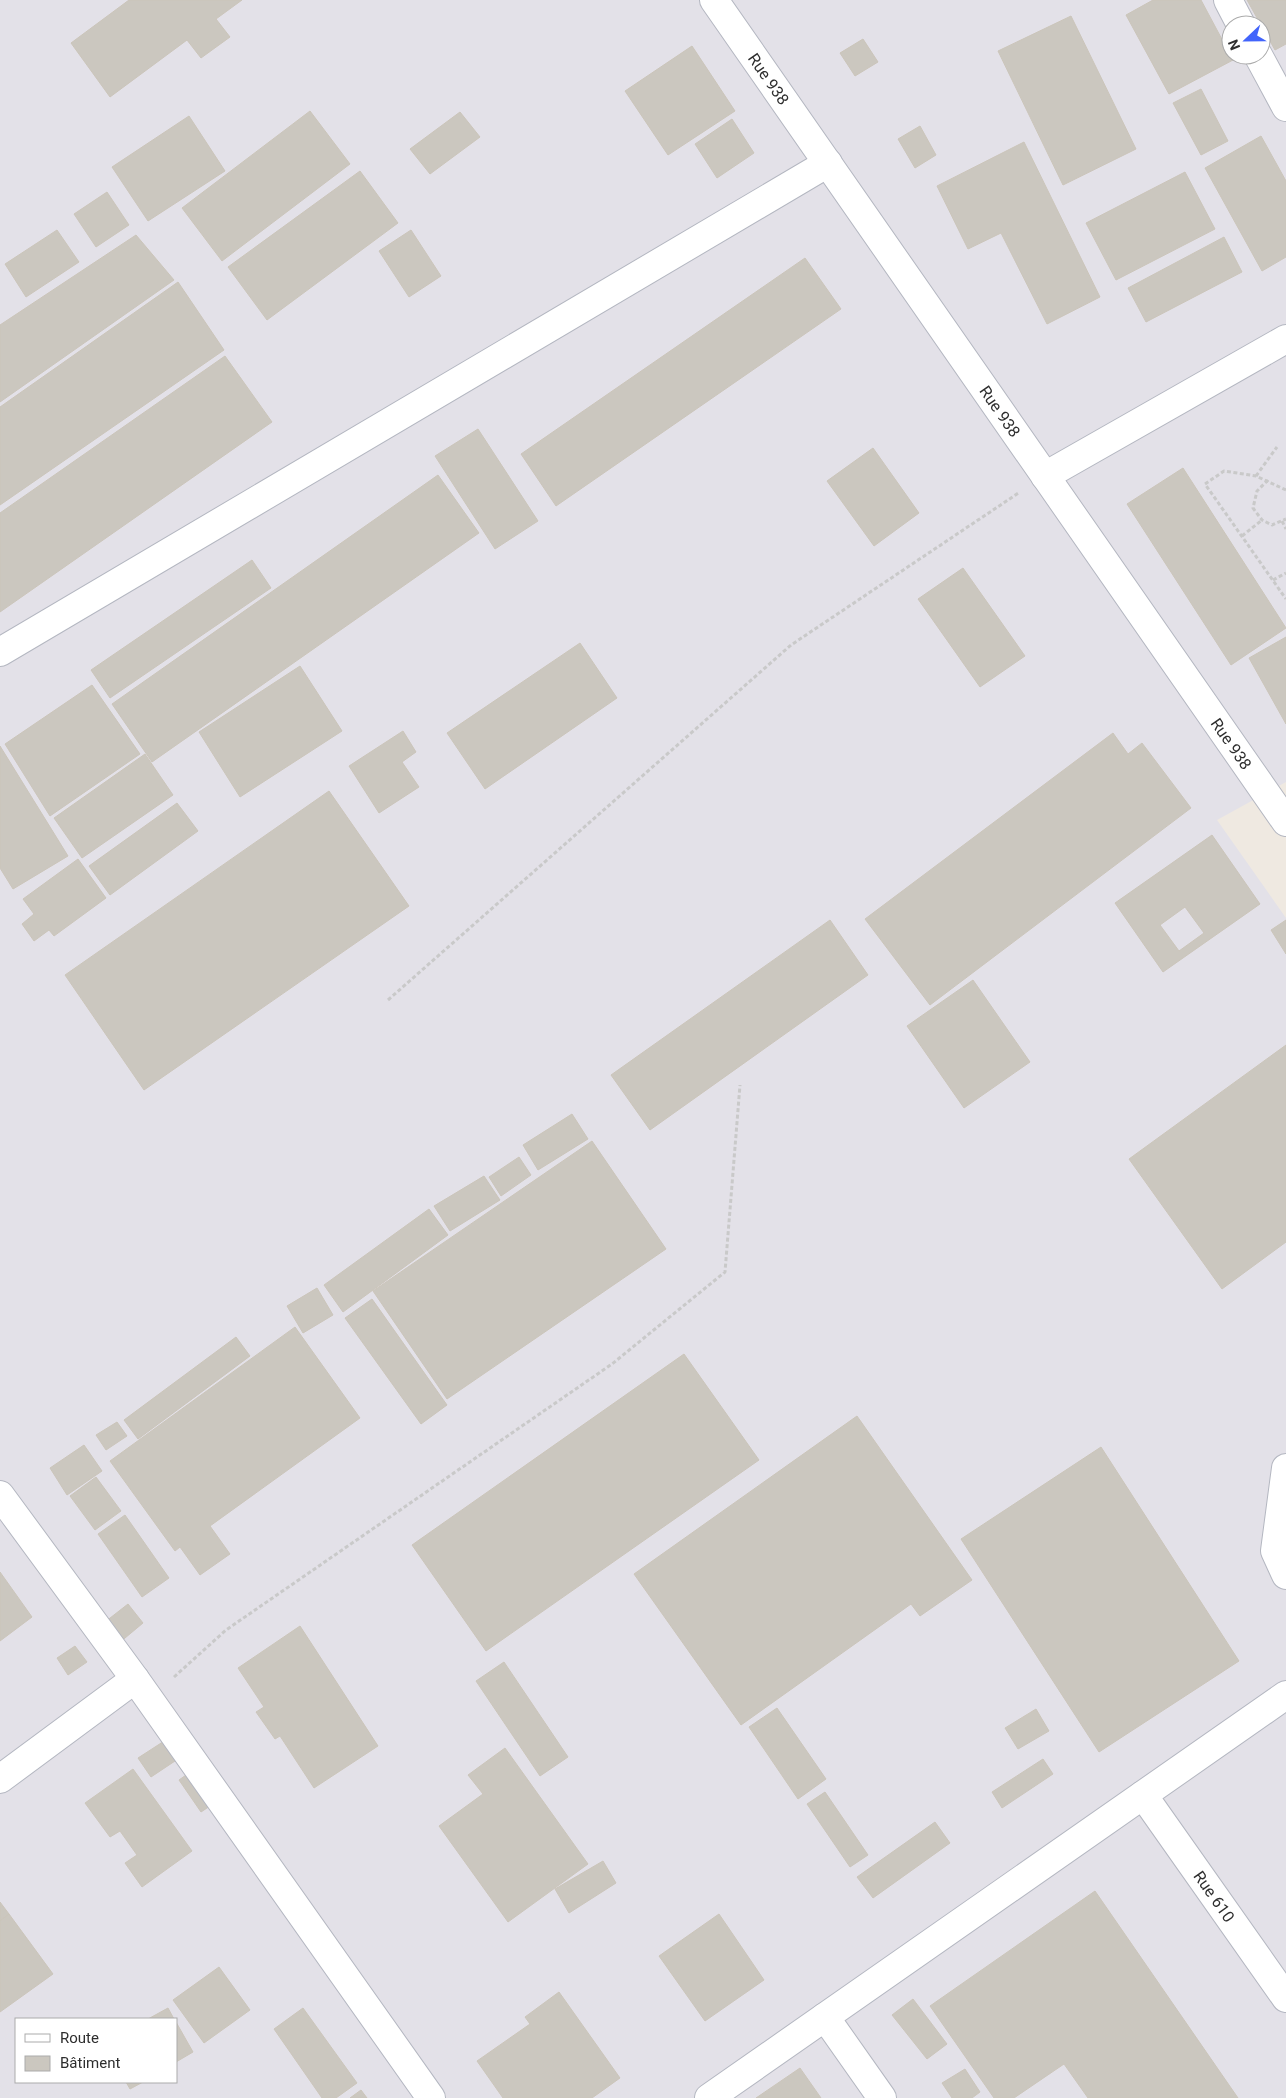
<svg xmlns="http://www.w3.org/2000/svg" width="1286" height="2098" viewBox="0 0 1286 2098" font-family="Roboto,sans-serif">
<rect width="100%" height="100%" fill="#efe9e1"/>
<path fill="#e3e1e8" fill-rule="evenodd" d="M0,0H1286V782L1217,820L1286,918V2098H0ZM1231,25H1261V55H1231ZM16,2019H176V2082H16Z"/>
<g fill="#cbc7bf" stroke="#cbc5ba" fill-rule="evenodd">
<path d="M129,0H242L216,19L230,37L201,58L187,40L110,97L71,43Z"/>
<path d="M1153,0H1201L1233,60L1169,94L1126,15Z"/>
<path d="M1247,0H1286V44L1275,50Z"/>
<path d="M1071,16L1136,149L1063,185L998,51Z"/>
<path d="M863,39L878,62L855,76L840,53Z"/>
<path d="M692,46L735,111L668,155L625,91Z"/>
<path d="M1201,89L1228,141L1201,155L1173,103Z"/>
<path d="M310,111L350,164L222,261L182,208Z"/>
<path d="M460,112L480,137L430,174L410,149Z"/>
<path d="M189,116L225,171L148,221L112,167Z"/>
<path d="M732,119L754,153L717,178L695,144Z"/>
<path d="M920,126L936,155L915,168L898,139Z"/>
<path d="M1261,136L1286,181V257L1262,271L1205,168Z"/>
<path d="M1024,142L1100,297L1047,324L1001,233L968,249L937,186Z"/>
<path d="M360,171L398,223L267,320L228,267Z"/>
<path d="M1185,172L1215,229L1116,280L1086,223Z"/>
<path d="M107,192L129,225L96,247L74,214Z"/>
<path d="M57,230L79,262L26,297L5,264Z"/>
<path d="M411,230L441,276L409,297L379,251Z"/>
<path d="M136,235L174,280L0,402V325Z"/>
<path d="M1224,237L1242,272L1146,322L1128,288Z"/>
<path d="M805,258L841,309L556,506L521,454Z"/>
<path d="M178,282L224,350L0,505V407Z"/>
<path d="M225,356L272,422L0,612V513Z"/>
<path d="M478,429L538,521L495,549L435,456Z"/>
<path d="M873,448L919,513L874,546L827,481Z"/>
<path d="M1183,468L1286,628L1231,665L1127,504Z"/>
<path d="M438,475L479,533L152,762L112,704Z"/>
<path d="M252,560L271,588L110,698L91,670Z"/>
<path d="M963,568L1025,656L980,687L918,599Z"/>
<path d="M1286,637V724L1249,658Z"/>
<path d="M580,643L617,698L485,789L447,733Z"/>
<path d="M300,666L342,731L240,797L199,732Z"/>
<path d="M92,685L140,754L50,816L5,744Z"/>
<path d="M403,731L416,752L402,762L419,787L379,813L349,766Z"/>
<path d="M1113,733L1128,754L1142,743L1191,808L930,1005L865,919Z"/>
<path d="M0,746L68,856L13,889L0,868Z"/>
<path d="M145,754L173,795L82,858L54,818Z"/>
<path d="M329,791L409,906L144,1090L65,975Z"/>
<path d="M177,803L198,831L110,895L89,866Z"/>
<path d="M1212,835L1260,904L1163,972L1115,903ZM1185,907L1204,933L1179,951L1160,925Z"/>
<path d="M78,859L106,898L54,936L49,930L34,941L22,924L34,914L23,899Z"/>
<path d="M830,920L868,975L650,1130L611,1075Z"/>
<path d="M1286,920V954L1271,930Z"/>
<path d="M973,980L1030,1062L964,1108L907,1026Z"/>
<path d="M1286,1045V1242L1222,1289L1129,1159Z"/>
<path d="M572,1114L588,1139L538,1170L523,1145Z"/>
<path d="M592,1141L666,1249L447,1399L373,1291Z"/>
<path d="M519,1157L531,1175L501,1196L489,1177Z"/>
<path d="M484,1176L500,1200L450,1231L434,1206Z"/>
<path d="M429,1209L448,1235L343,1312L324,1285Z"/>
<path d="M317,1288L333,1315L303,1333L287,1306Z"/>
<path d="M372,1299L447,1405L421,1424L345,1318Z"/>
<path d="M295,1327L360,1418L210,1526L230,1554L200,1575L180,1547L175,1551L110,1461Z"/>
<path d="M236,1337L250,1356L138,1439L124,1420Z"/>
<path d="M684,1354L759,1460L486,1651L412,1545Z"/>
<path d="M857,1416L972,1580L920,1616L911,1604L741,1725L634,1574Z"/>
<path d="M117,1422L127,1436L106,1450L96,1435Z"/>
<path d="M84,1445L102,1471L67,1495L50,1468Z"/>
<path d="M1101,1447L1239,1661L1099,1752L961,1539Z"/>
<path d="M96,1477L121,1511L95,1530L70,1496Z"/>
<path d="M125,1515L169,1578L142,1597L98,1534Z"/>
<path d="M0,1572L32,1617L0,1641Z"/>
<path d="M128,1604L143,1623L113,1648L96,1629Z"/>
<path d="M300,1626L378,1746L314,1788L280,1736L275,1739L256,1712L264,1707L238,1668Z"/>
<path d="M75,1646L87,1662L68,1675L57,1658Z"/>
<path d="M504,1662L568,1757L540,1776L476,1681Z"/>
<path d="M777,1708L826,1779L798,1799L749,1727Z"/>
<path d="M1036,1709L1049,1731L1018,1749L1005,1728Z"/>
<path d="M172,1736L184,1755L151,1777L138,1758Z"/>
<path d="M505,1748L588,1864L508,1922L439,1826L483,1794L468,1775Z"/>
<path d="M1043,1759L1053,1774L1002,1808L992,1792Z"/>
<path d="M196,1768L219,1800L201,1812L179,1780Z"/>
<path d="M133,1769L192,1851L142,1887L125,1863L137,1855L120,1831L110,1837L85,1803Z"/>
<path d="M825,1792L868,1855L850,1867L807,1804Z"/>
<path d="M935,1822L950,1843L873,1898L857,1877Z"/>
<path d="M603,1861L616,1883L569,1913L555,1889Z"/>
<path d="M1095,1891L1238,2098H1088L1064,2064L1014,2098H994L930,2006Z"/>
<path d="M0,1902L9,1914L0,1921Z"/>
<path d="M9,1914L53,1974L0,2012V1921Z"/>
<path d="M719,1914L764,1980L705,2021L659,1956Z"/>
<path d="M219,1967L250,2010L204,2043L173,2000Z"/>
<path d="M559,1992L620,2078L592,2098H503L477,2061L530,2024L525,2017Z"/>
<path d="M913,1999L947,2044L927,2059L892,2015Z"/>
<path d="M168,2008L174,2019H148Z"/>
<path d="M303,2008L357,2083L336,2098H322L274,2029Z"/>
<path d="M176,2022L193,2052L176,2062Z"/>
<path d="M800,2068L821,2098H756Z"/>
<path d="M965,2069L980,2092L972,2098H952L942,2083Z"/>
<path d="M126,2082H143L130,2089Z"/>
<path d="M361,2090L367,2098H350Z"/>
</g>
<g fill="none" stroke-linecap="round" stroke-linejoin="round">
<g stroke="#b4b7c1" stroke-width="30">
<g id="minor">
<path id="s1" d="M714,0L1286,822"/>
<path d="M1228,0L1241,25"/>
<path d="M1258,55L1286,107"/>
<path d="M1045,476L1286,339"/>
<path d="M0,652L828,163"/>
<path d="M1286,1468L1275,1551L1286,1575"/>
<path d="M0,1495L135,1679L431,2098"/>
<path d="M0,1779L135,1679"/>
<path id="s2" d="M1143,1795L1286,1998"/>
<path d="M825,2017L882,2098"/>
<path d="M709,2098L1286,1695"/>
</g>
</g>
<g stroke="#c9c9c9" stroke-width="3" stroke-dasharray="4 2.5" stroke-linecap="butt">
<path d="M1256,476L1277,447"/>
<path d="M1268,480L1257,491L1253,508L1262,520L1272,525L1286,519"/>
<path d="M1286,490L1256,476L1224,471L1205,484L1286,599"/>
<path d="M1282,521L1286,529"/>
<path d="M1242,536L1262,520"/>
<path d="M1273,580L1286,573"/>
<path d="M388,1000L791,645L1020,492"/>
<path d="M174,1677L226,1630L612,1364L725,1272L740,1085"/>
</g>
<use href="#minor" stroke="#fff" stroke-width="28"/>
</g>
<g text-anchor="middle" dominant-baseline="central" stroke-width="4" stroke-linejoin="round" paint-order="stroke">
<g font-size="16" fill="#2e2e2e" stroke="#fff">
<text stroke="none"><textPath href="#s1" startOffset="96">Rue 938</textPath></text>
<text stroke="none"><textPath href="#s1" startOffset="501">Rue 938</textPath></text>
<text stroke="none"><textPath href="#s1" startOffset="906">Rue 938</textPath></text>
<text stroke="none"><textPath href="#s2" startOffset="124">Rue 610</textPath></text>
</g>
</g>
<rect x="15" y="2018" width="162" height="65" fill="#ffffff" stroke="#ababab"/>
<rect x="25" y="2034" width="25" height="8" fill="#ffffff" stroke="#ababab"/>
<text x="60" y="2043" font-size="15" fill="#2e2e2e">Route</text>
<rect x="25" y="2056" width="25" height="15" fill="#cbc7bf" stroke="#ababab"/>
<text x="60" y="2068" font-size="15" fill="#2e2e2e">Bâtiment</text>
<g transform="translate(1246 40) rotate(248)"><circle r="24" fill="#ffffff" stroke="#ababab"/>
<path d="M0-4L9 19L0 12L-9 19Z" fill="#4264fb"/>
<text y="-8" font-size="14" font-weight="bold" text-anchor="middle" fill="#2e2e2e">N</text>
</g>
</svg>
